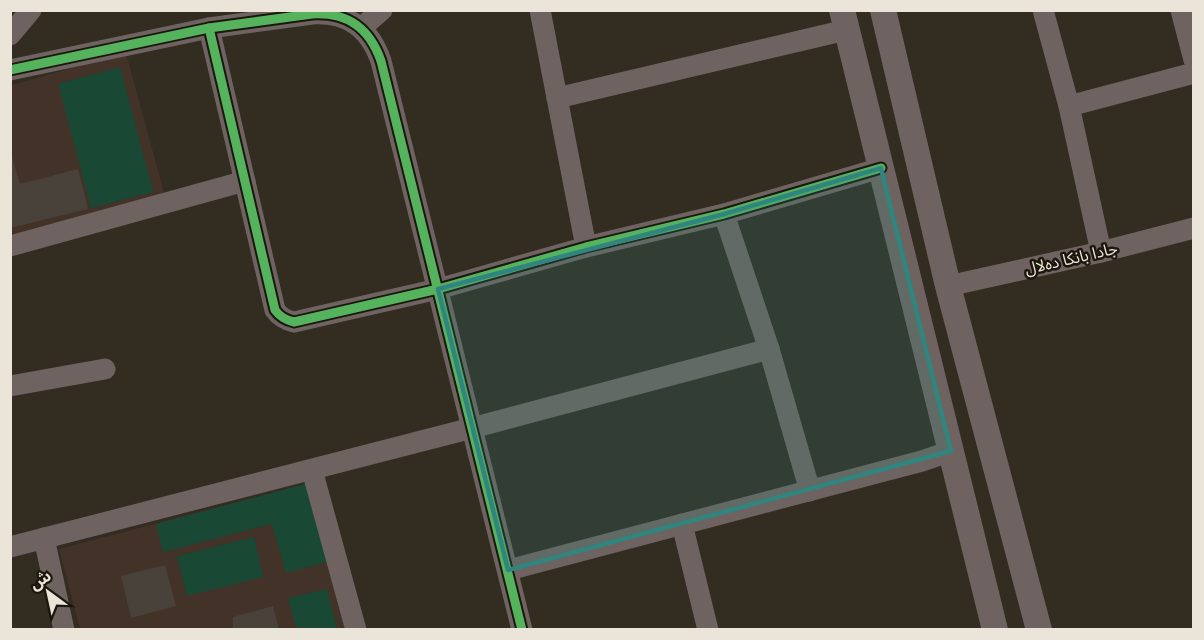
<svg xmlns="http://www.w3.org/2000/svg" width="1204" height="640" viewBox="0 0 1204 640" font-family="'PT Sans','Noto Sans Arabic',sans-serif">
<rect width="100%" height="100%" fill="#322c21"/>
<g fill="#423228">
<path d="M126,53L165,196L11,239V85Z"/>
<path d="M309,483L348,629H80L59,549Z"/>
</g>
<g fill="#194934">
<path d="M120,67L153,192L91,208L58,84Z"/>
<path d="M309,483L330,561L286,573L272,524L163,552L156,524Z"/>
<path d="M254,537L263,577L187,596L177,556Z"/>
<path d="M327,589L337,629H297L288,598Z"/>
</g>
<g fill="#49423b">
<path d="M10,150L20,184L78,169L88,209L10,228Z"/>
<path d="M165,565L176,606L131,618L121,576Z"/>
<path d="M273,606L279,630H233V617Z"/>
</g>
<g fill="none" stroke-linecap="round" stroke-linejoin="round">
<g stroke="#6e6361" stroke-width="21">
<path d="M540,10L586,247"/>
<path d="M1043,10L1069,106L1101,252"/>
<path d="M1181,10L1194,60"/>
<path d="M209,28L275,310C280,317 285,320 294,322L438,289L586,247L724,214L881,168"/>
<path d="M361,28L382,10"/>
<path d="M10,35L31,10"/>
<path d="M10,70L209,28L312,14C347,12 369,27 381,61L522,630"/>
<path d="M557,98L846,30"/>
<path d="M1069,106L1194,73"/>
<path d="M724,214L769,349L810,491"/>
<path d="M10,246L245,181"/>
<path d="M948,286L1101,252L1194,228"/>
<path d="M10,386L105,369"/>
<path d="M312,470L356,630"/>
<path d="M682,524L708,630"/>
<path d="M44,538L64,630"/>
<path d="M10,547L472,428L769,349"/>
<path d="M508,570L922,461L951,451"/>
</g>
<g stroke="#6e6361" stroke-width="26">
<path d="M842,10L995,630"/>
<path d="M883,10L948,286L1039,630"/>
</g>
<g stroke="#1c170e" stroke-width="13">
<g id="cycleway">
<path d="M209,28L275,310C280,317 285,320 294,322L438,289L586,247L724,214L881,168"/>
<path d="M10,70L209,28L312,14C347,12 369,27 381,61L522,630"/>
</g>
</g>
<use href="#cycleway" stroke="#56b35d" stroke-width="9"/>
</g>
<path fill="#30867e" fill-opacity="0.2" stroke="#30867e" stroke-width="4.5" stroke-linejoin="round" d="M881,168L951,451L508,570L438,289L724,214Z"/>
<g text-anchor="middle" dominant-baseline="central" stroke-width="5" stroke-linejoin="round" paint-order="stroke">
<g font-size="16" fill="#ebe4d8" stroke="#1c170e">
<text transform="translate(1071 258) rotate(-13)">جادا بانكا ده‌لال</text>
</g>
</g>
<rect width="1204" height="640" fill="none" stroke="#ebe4d8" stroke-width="24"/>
<g transform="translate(48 592) rotate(327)" stroke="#1c170e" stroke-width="4.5" paint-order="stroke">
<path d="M0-4.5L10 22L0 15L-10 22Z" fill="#ebe4d8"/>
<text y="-9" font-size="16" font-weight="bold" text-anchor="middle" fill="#ebe4d8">ش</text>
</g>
</svg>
